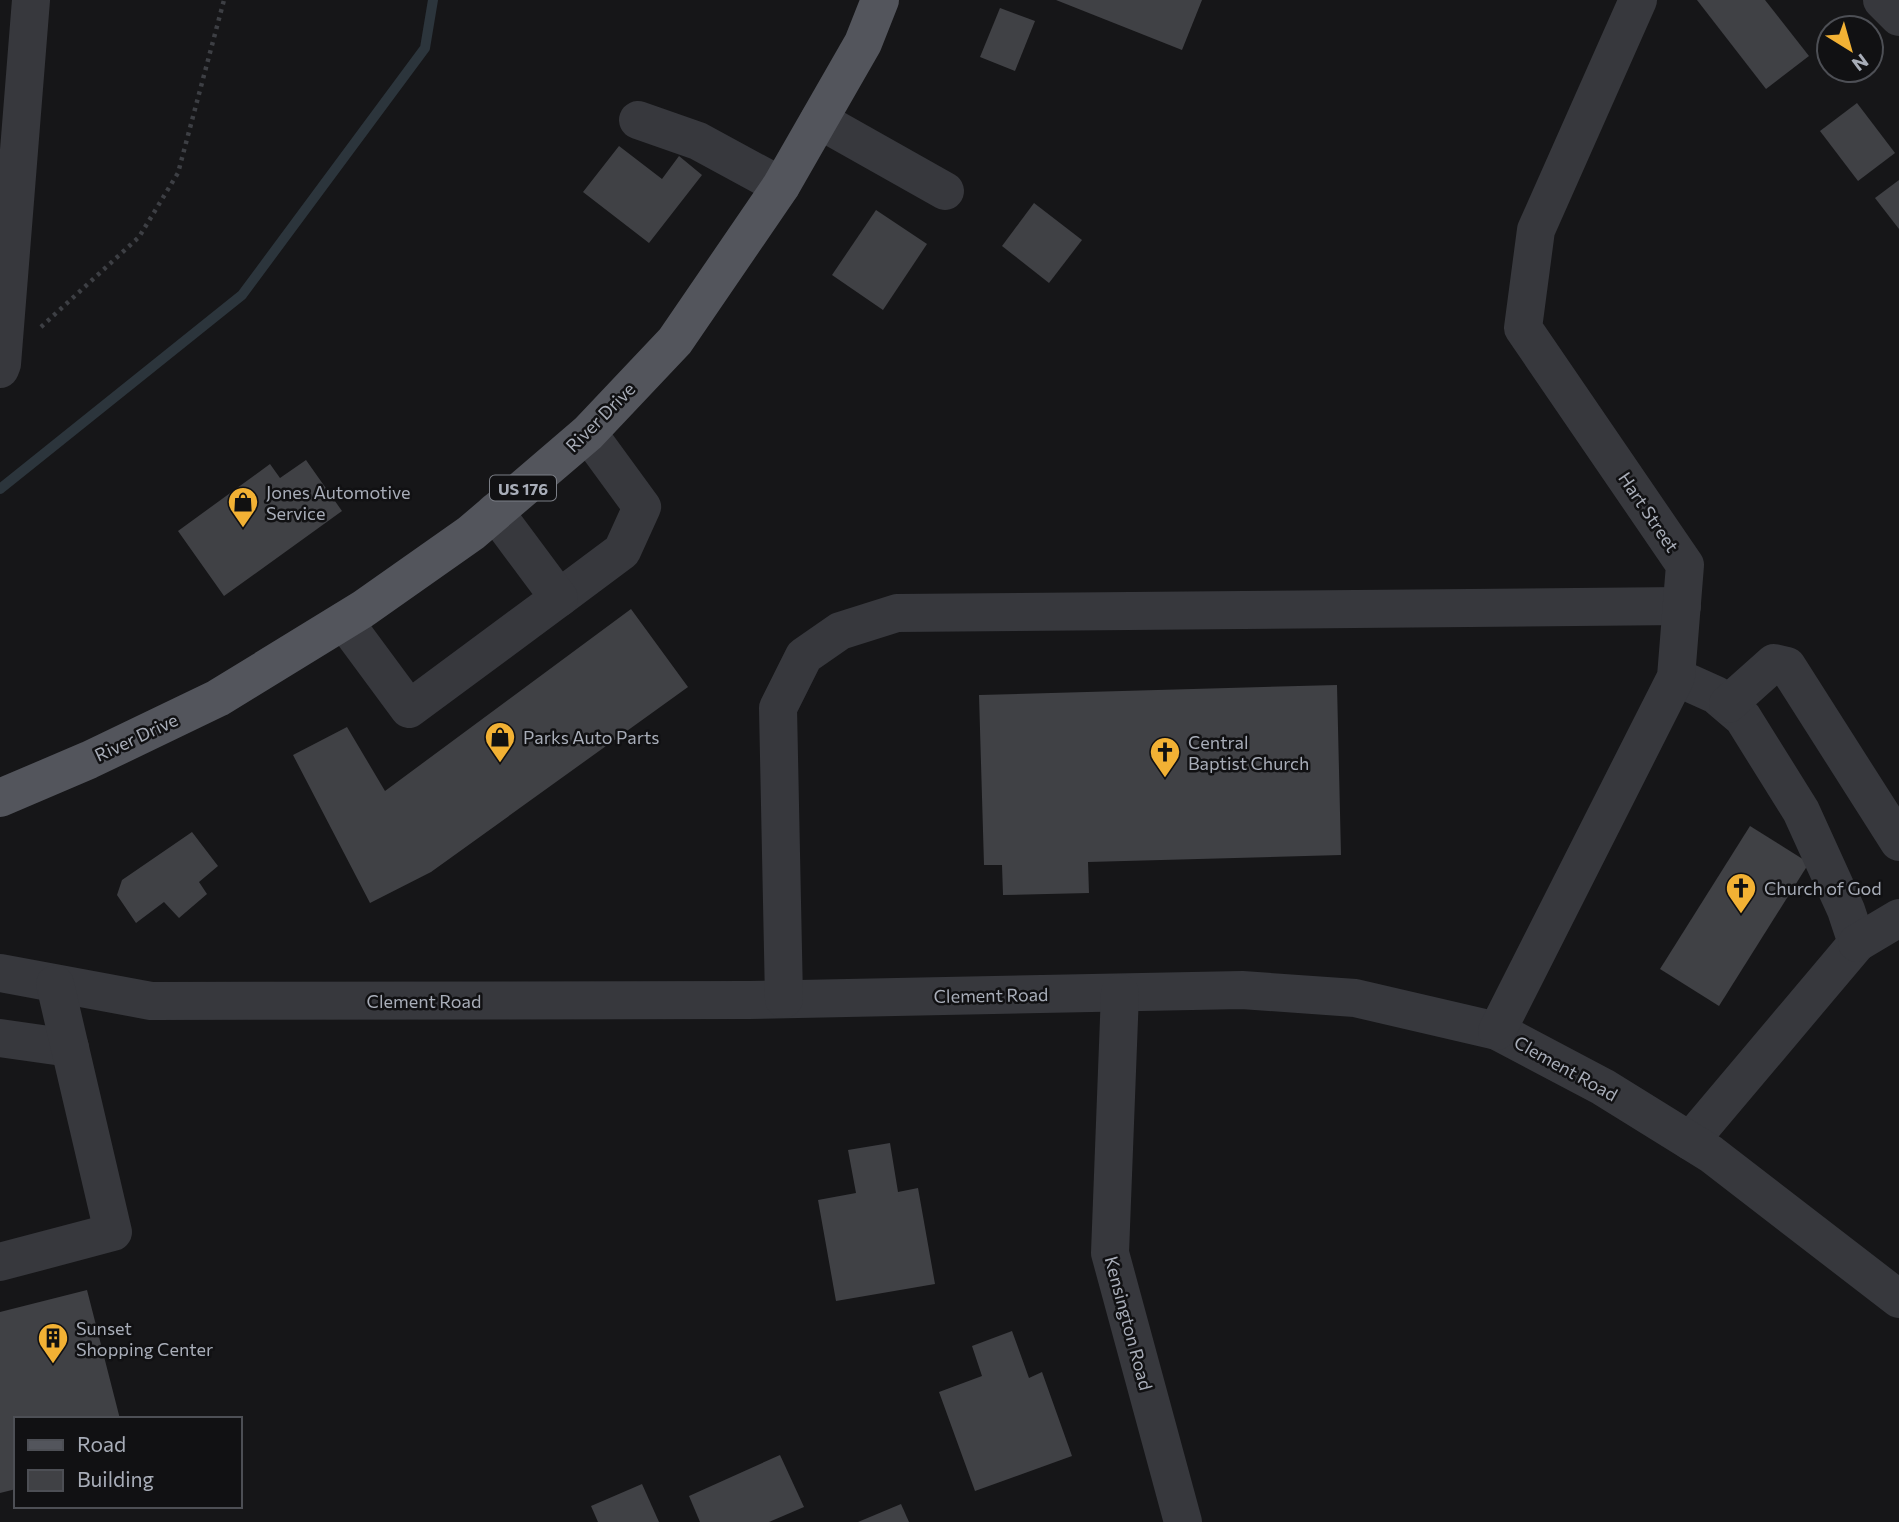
<svg xmlns="http://www.w3.org/2000/svg" width="1899" height="1522" viewBox="0 0 1899 1522" font-family="Commissioner,sans-serif">
<rect width="100%" height="100%" fill="#161618"/>
<g fill="none" stroke-linecap="round" stroke-linejoin="round">
<path stroke="#2c353c" stroke-width="10" d="M0,489L242,295L425,48L433,0"/>
</g>
<g fill="#404145">
<path d="M1056,0H1202L1182,50Z"/>
<path d="M1697,0H1765L1809,56L1766,89Z"/>
<path d="M1000,8L1035,21L1015,71L980,57Z"/>
<path d="M1857,103L1895,153L1858,181L1820,131Z"/>
<path d="M619,146L662,179L679,156L702,175L649,243L583,192Z"/>
<path d="M1899,180V229L1875,198Z"/>
<path d="M1034,203L1082,240L1049,283L1002,246Z"/>
<path d="M876,210L927,244L883,310L832,275Z"/>
<path d="M306,460L342,511L224,596L178,531L270,464L280,478Z"/>
<path d="M631,609L688,687L431,872L370,903L293,755L347,727L385,791Z"/>
<path d="M1337,685L1341,855L1088,862L1089,893L1003,895L1002,865H984L979,695Z"/>
<path d="M1750,826L1809,863L1719,1006L1660,969Z"/>
<path d="M192,832L218,866L199,882L207,894L179,918L164,902L136,923L117,895L122,880Z"/>
<path d="M890,1143L898,1192L918,1188L935,1284L836,1301L818,1200L856,1193L848,1150Z"/>
<path d="M87,1290L120,1419H16V1489L0,1493V1312Z"/>
<path d="M1012,1331L1029,1378L1042,1372L1072,1456L975,1491L939,1392L982,1376L972,1346Z"/>
<path d="M780,1455L804,1507L769,1522H700L689,1496Z"/>
<path d="M642,1484L659,1522H598L591,1506Z"/>
<path d="M901,1504L909,1522H858Z"/>
</g>
<g fill="none" stroke-linecap="round" stroke-linejoin="round">
<path stroke="#3d3f44" stroke-width="4.5" stroke-dasharray="3.5 5" stroke-linecap="butt" d="M41,327L139,237L178,173L224,0"/>
<g stroke="#37383d" stroke-width="38">
<path d="M1882,0L1899,17"/>
<path d="M638,120L698,141L781,186"/>
<path d="M819,120L945,191"/>
<path d="M0,369L2,364L31,0"/>
<path d="M559,598L622,551L642,507L588,433"/>
<path d="M344,621L409,709L559,598L495,512"/>
<path d="M1676,677L1716,695L1743,718L1801,811L1846,910L1857,943L1690,1141"/>
<path d="M1728,704L1774,663L1787,666L1899,842"/>
<path d="M1857,943L1899,918"/>
<path d="M0,973L151,1001L749,1000L1242,990L1355,998L1497,1031L1603,1087L1711,1154L1899,1299"/>
<path d="M1120,993L1110,1253L1183,1522"/>
<path d="M784,999L778,708L804,656L840,631L897,613L1682,606"/>
<path d="M1497,1031L1676,677L1685,565L1523,328L1536,230L1638,0"/>
<path d="M0,1038L70,1048"/>
<path d="M0,1262L113,1232L55,984"/>
</g>
<path stroke="#53555c" stroke-width="38" d="M0,798L89,760L218,698L363,609L471,533L588,433L675,341L781,186L863,43L880,0"/>
</g>
<defs>
<g id="shop-pin" transform="scale(1.575)"><path d="M0 17L-7.5 6A9.5 9.5 0 1 1 7.5 6Z" fill="#f2b134" stroke="#111113"/><path d="M-5-2.5h2.3a2.7 3.5 0 0 1 5.4 0H5L5.5 6h-11ZM-1.5-2.5h3a1.5 2.3 0 0 0-3 0Z" fill="#111"/></g>
<g id="church-pin" transform="scale(1.575)"><path d="M0 17L-7.5 6A9.5 9.5 0 1 1 7.5 6Z" fill="#f2b134" stroke="#111113"/><path d="M-1.2-6h2.4v3.5h3.3v2.4h-3.3V6h-2.4V-.1h-3.3v-2.4h3.3Z" fill="#111"/></g>
<g id="building-pin" transform="scale(1.575)"><path d="M0 17L-7.5 6A9.5 9.5 0 1 1 7.5 6Z" fill="#f2b134" stroke="#111113"/><path d="M-4-6H4V6H1V3H-1V6H-4ZM-2.5-4.3h1.7v1.8h-1.7ZM.8-4.3h1.7v1.8H.8ZM-2.5-1h1.7V.8h-1.7ZM.8-1h1.7V.8H.8Z" fill="#111"/></g>
</defs>
<g fill-rule="evenodd">
<use href="#shop-pin" x="243" y="502"/>
<use href="#shop-pin" x="500" y="737"/>
<use href="#church-pin" x="1165" y="752"/>
<use href="#church-pin" x="1741" y="888"/>
<use href="#building-pin" x="53" y="1338"/>
</g>
<g text-anchor="middle" dominant-baseline="central" stroke-width="5" stroke-linejoin="round" paint-order="stroke">
<rect fill="#111113" stroke="#7b7e86" stroke-width="2" x="490" y="475.5" width="66" height="25" rx="5"/>
<g font-size="16" font-weight="bold" fill="#a8adb8">
<text x="523" y="488">US 176</text>
</g>
<g font-size="18" fill="#a8adb8" stroke="#111113">
<text transform="translate(600 417) rotate(-45)">River Drive</text>
<text transform="translate(1649 512) rotate(56)">Hart Street</text>
<text transform="translate(136 737) rotate(-25)">River Drive</text>
<text transform="translate(991 995) rotate(-1)">Clement Road</text>
<text x="424" y="1001">Clement Road</text>
<text transform="translate(1566 1068) rotate(29)">Clement Road</text>
<text transform="translate(1129 1323) rotate(75)">Kensington Road</text>
</g>
<g font-size="18" fill="#a8adb8" stroke="#111113" text-anchor="start">
<text x="266" y="492">Jones Automotive<tspan x="266" dy="21">Service</tspan></text>
<text x="523" y="737">Parks Auto Parts</text>
<text x="1188" y="742">Central<tspan x="1188" dy="21">Baptist Church</tspan></text>
<text x="1764" y="888">Church of God</text>
<text x="76" y="1328">Sunset<tspan x="76" dy="21">Shopping Center</tspan></text>
</g>
</g>
<rect x="14" y="1417" width="228" height="91" fill="#111113" stroke="#4d4f55" stroke-width="2"/>
<rect x="28" y="1440" width="35" height="10" fill="#53555c" stroke="#4d4f55" stroke-width="2"/>
<text x="77" y="1452" font-size="21" fill="#a8adb8">Road</text>
<rect x="28" y="1470" width="35" height="21" fill="#404145" stroke="#4d4f55" stroke-width="2"/>
<text x="77" y="1487" font-size="21" fill="#a8adb8">Building</text>
<g transform="translate(1850 49) rotate(143)"><circle r="33" fill="#111113" stroke="#4d4f55" stroke-width="2"/>
<path d="M0-5L12 26L0 18L-12 26Z" fill="#f2b134"/>
<text y="-10" font-size="19" font-weight="bold" text-anchor="middle" fill="#a8adb8">N</text>
</g>
</svg>
